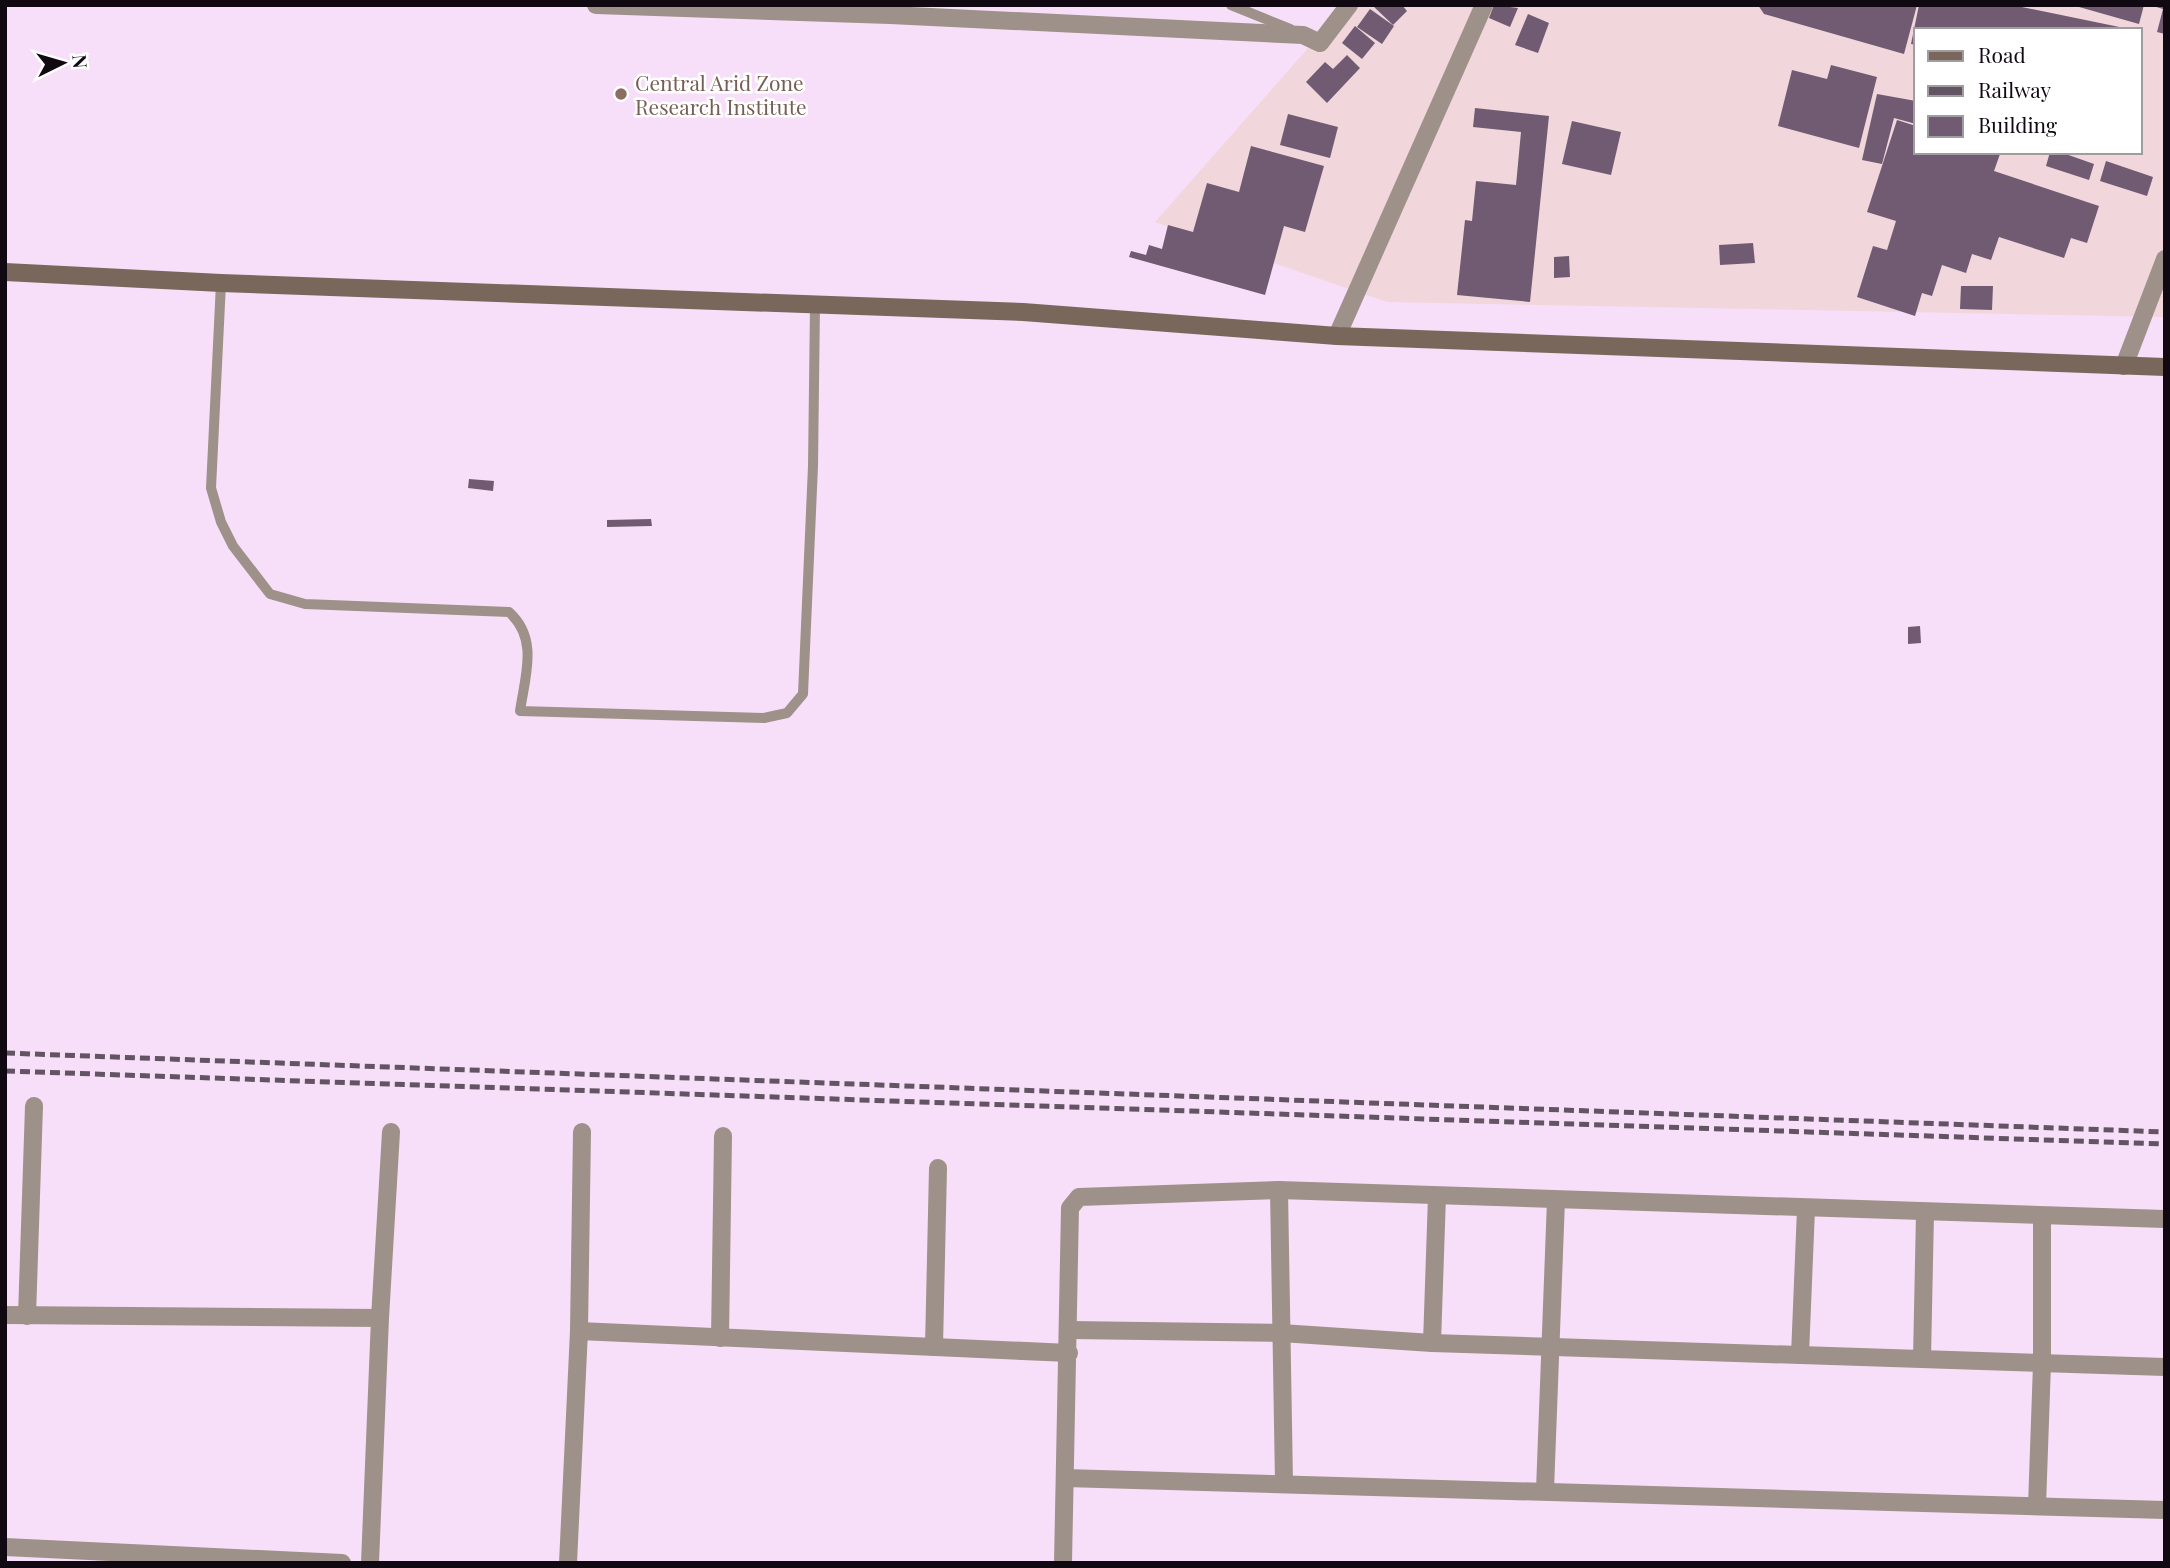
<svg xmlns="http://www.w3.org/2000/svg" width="2170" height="1568" viewBox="0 0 2170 1568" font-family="'Playfair Display',serif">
<rect width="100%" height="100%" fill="#f8dff9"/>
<path fill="#f1d6dc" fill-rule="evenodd" d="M1346,5H2165V317L1387,302L1155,222ZM1916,30H2140V152H1916Z"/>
<g fill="#705b72">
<path d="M1372,5H1402L1407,11L1393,25Z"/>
<path d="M1494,5L1518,8L1510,27L1489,18Z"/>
<path d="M1758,5H1917L1904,54L1764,14Z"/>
<path d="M1919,5H2012L2134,30H1916V45L1911,44Z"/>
<path d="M2072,5H2144L2139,24Z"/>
<path d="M2153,6L2165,5V34L2157,32L2163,9Z"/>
<path d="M1370,9L1394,26L1382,44L1357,27Z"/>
<path d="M1528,14L1549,23L1538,53L1515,45Z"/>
<path d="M1355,26L1375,43L1362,59L1342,43Z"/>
<path d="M1347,55L1360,68L1327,103L1306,82L1325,62L1333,69Z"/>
<path d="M1831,65L1877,77L1859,148L1778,126L1792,70L1827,79Z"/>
<path d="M1877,94L1916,101V124L1894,118L1882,164L1862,160Z"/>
<path d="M1475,108L1549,116L1530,302L1457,295L1465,220L1472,221L1476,181L1516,185L1521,132L1473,127Z"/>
<path d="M1288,114L1338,127L1330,158L1280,145Z"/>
<path d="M1897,120L1916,126V152H1995L2000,154L1994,171L2099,206L2087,243L2071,238L2064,258L1999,237L1991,260L1972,254L1966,273L1942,265L1932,296L1922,293L1915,316L1857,297L1873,246L1887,250L1896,221L1867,212Z"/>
<path d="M1572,121L1621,132L1611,175L1562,164Z"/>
<path d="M1251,146L1324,166L1305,232L1284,226L1265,295L1129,257L1131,251L1146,255L1149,245L1162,249L1168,225L1193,232L1207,183L1239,192Z"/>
<path d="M2050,152H2060L2094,164L2089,180L2046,166Z"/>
<path d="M2106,161L2153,177L2147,196L2100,181Z"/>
<path d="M1753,243L1755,263L1720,265L1719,245Z"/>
<path d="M1569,256L1570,277L1554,278V257Z"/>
<path d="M1961,286H1993L1992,310L1960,309Z"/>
<path d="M469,479L494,481L493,491L468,488Z"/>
<path d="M651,519L652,526L607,527V520Z"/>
<path d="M1920,626L1921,643L1908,644V627Z"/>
</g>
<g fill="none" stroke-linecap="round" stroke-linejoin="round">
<g stroke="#9e9189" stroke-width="10">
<path d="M1231,5L1290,29"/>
<path d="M221,283L211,488L221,522L233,546L270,594L305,604L509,612C539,639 525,676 520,711L764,718L787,713L803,694L813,466L815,305"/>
</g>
<g stroke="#9e9189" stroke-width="18">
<path d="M596,5L890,15L1303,35L1320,43L1349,5"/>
<path d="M1337,336L1484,5"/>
<path d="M2124,366L2165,259"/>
<path d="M1279,1190L1284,1482"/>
<path d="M5,1315L380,1318L370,1563"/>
<path d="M27,1316L34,1106"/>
<path d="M380,1318L391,1132"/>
<path d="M1070,1330L1281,1333L1432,1343L2165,1367"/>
<path d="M579,1331L1069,1353"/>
<path d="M720,1338L723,1136"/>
<path d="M1432,1343L1437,1196"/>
<path d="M934,1347L938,1168"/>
<path d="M1800,1355L1806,1209"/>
<path d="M1922,1359L1925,1213"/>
<path d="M1065,1478L2165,1510"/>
<path d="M1545,1490L1556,1200"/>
<path d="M2037,1506L2042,1364V1216"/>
<path d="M5,1547L342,1563"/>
<path d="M568,1563L579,1331L582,1132"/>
<path d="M1063,1563L1070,1208L1079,1197L1279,1190L2165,1219"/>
</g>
<path stroke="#7a675c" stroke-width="18" d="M5,272L221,283L1023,312L1337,336L2165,367"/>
<g stroke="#625463" stroke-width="5" stroke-dasharray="10 5" stroke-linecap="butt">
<path d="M5,1053L2165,1132"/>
<path d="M5,1071L2165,1144"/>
</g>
</g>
<circle fill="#8d6e63" stroke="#fff" stroke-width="2.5" cx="621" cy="94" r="7"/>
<g text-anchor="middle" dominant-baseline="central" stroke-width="5" stroke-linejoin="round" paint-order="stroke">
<g font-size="21" fill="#785e54" stroke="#fff" text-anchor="start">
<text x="635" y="82">Central Arid Zone<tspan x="635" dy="24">Research Institute</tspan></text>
</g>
</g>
<rect width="2170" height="1568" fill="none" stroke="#110912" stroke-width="14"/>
<rect x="1914" y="28" width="228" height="126" fill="#ffffff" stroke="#a09da0" stroke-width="2"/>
<rect x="1928" y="51" width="35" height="10" fill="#7a675c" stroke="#a09da0" stroke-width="2"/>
<text x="1978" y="63" font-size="21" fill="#110912">Road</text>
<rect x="1928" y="86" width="35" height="10" fill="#625463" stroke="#a09da0" stroke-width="2"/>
<text x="1978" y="98" font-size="21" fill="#110912">Railway</text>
<rect x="1928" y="116" width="35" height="21" fill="#705b72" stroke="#a09da0" stroke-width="2"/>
<text x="1978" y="133" font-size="21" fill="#110912">Building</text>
<g transform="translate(63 63) rotate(85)" stroke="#ffffff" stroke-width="5" paint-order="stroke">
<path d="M0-5L12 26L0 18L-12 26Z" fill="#110912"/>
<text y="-10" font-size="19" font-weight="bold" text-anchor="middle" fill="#110912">N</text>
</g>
</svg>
